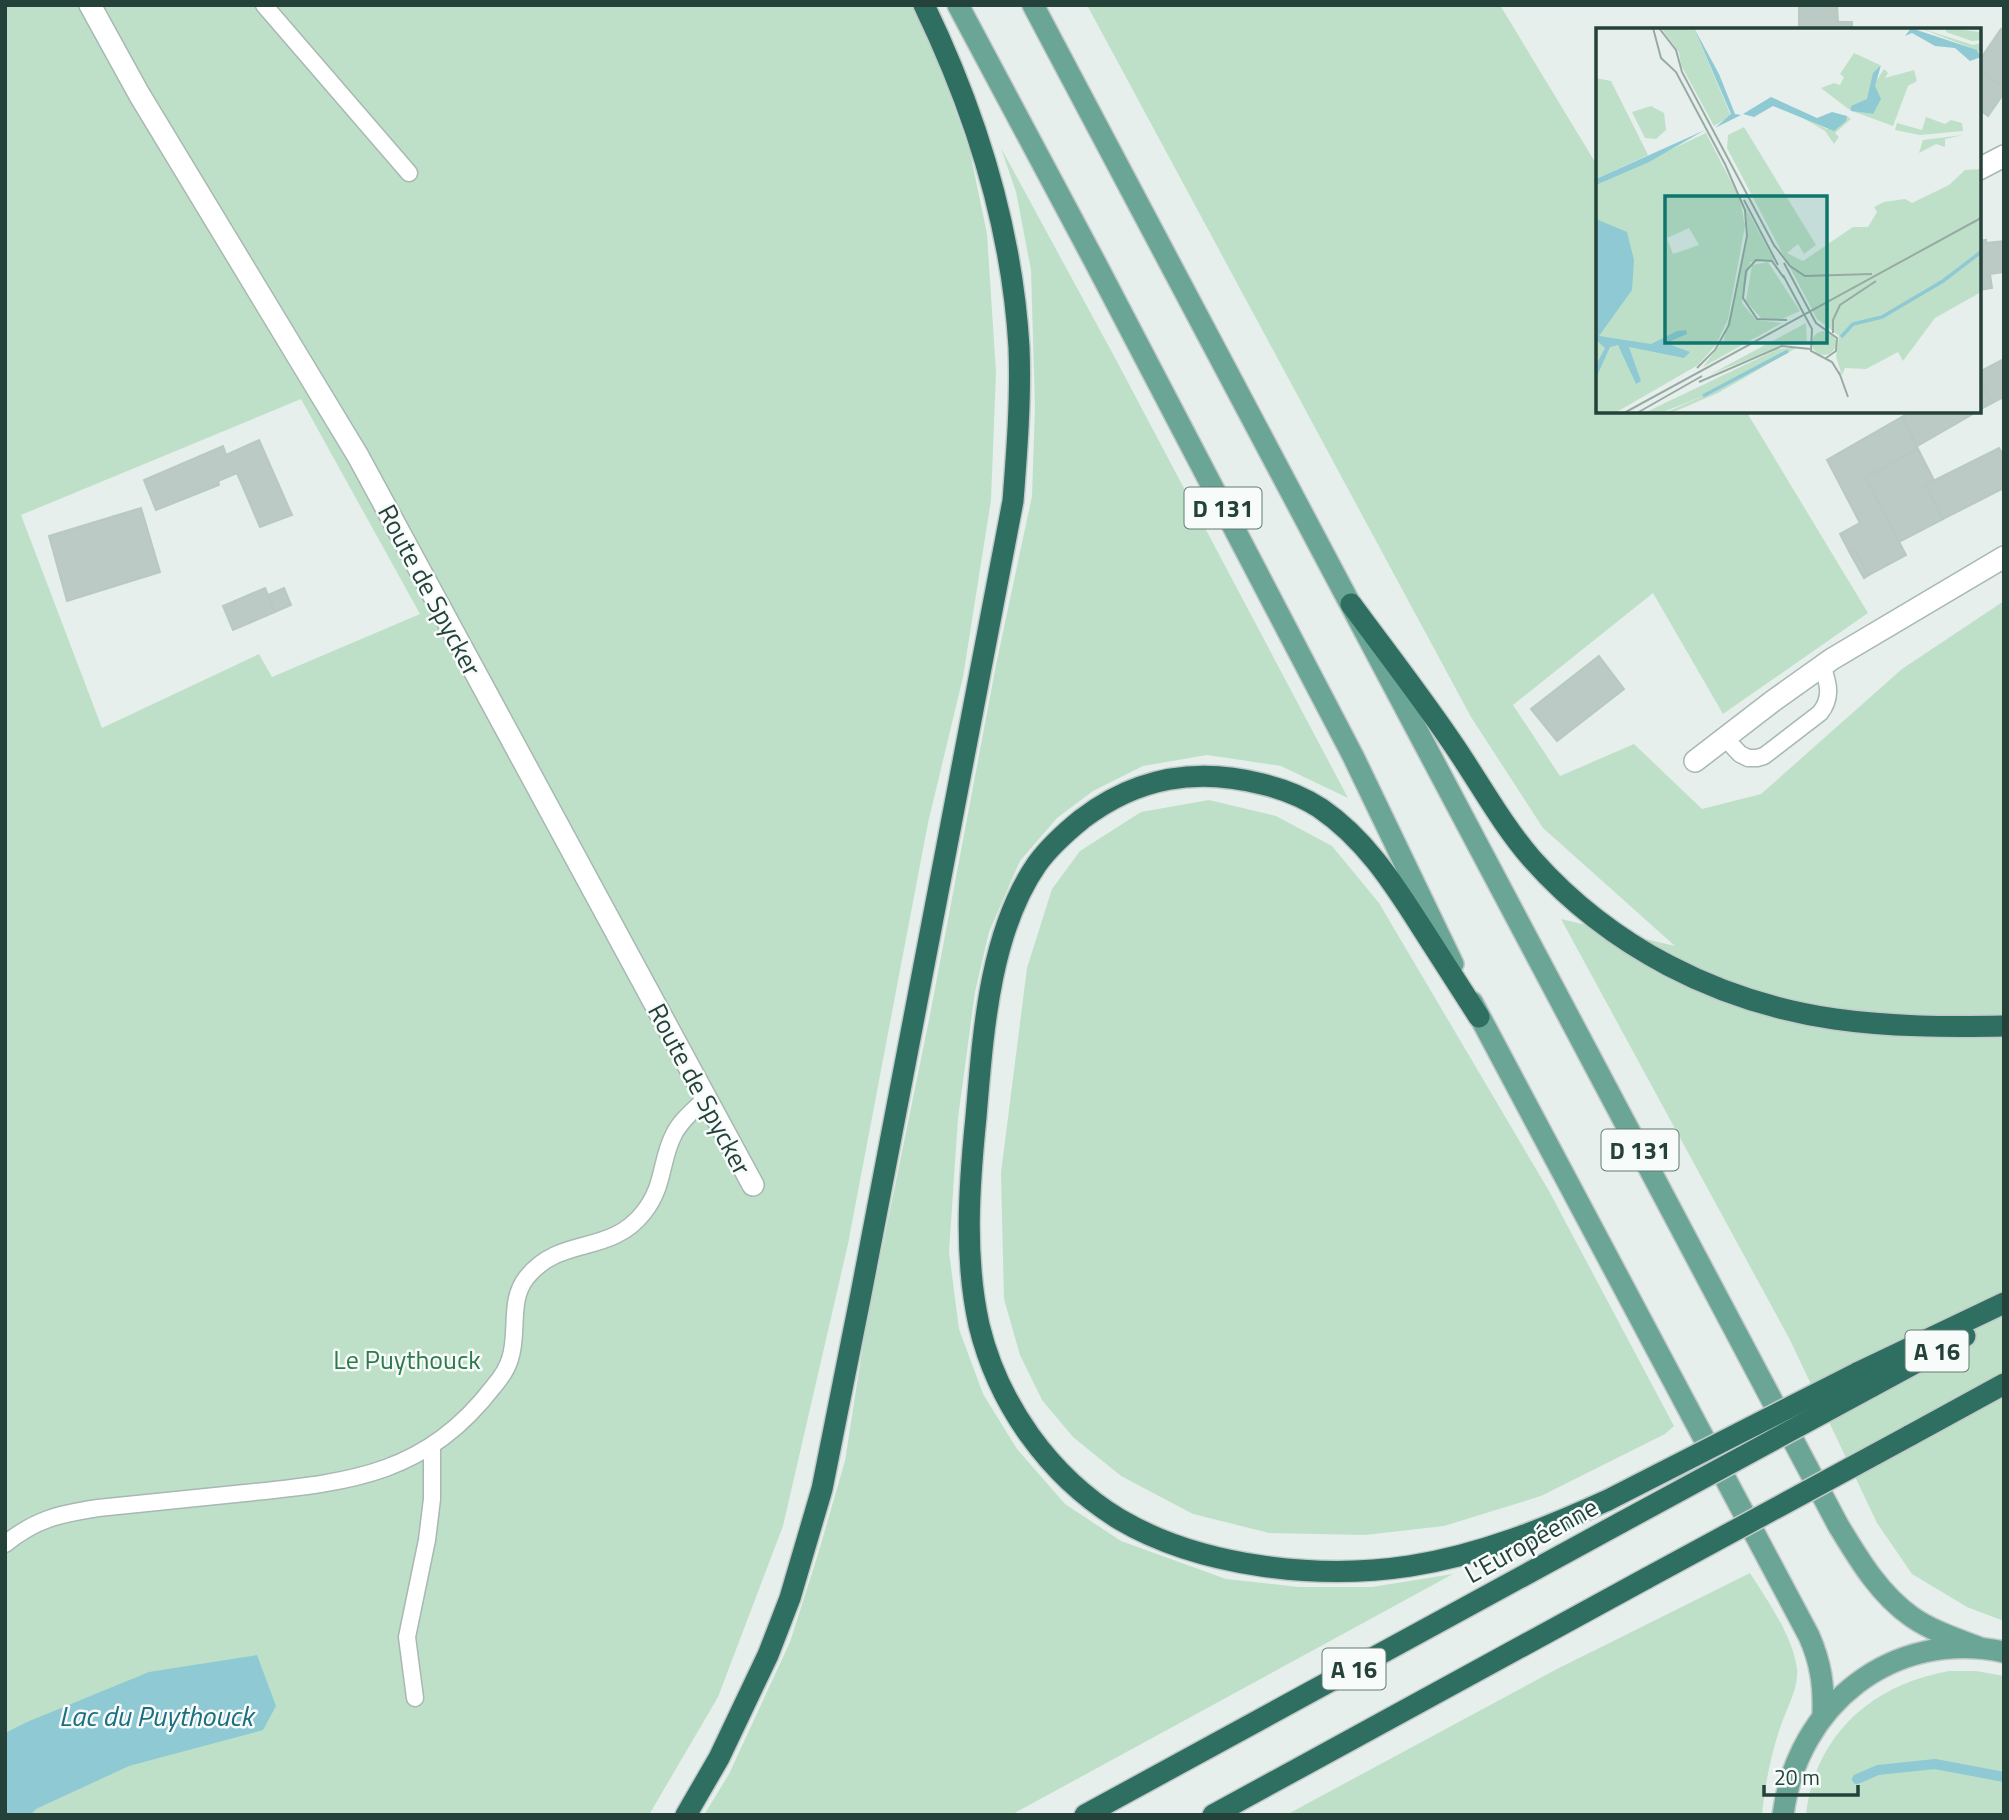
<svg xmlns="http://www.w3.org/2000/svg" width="2009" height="1820" viewBox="0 0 2009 1820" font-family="'Titillium Web',sans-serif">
<rect width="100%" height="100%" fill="#e6efeb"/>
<g fill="#bfe0c8" fill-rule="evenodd">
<path d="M5,5H913L931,41L970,152L987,234L996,372L991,500L963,677L928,823L848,1244L783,1526L718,1697L649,1815H5ZM301,399L420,614L272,677L259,654L102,728L21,515Z"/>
<path d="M1087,5H1500L1598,167V411H1746L1868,613L1723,714L1653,593L1513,705L1560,776L1634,744L1702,809L1761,794L1902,669L2004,601V1621L1967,1607L1912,1574L1877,1523L1790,1340L1561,919L1675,946L1543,828L1471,717Z"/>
<path d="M1001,148L1114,356L1348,798L1281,766L1207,755L1143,766L1093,791L1057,818L1020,861L989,932L975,992L958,1118L949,1252L959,1329L983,1394L1017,1449L1065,1504L1121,1541L1226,1579L1299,1587H1372L1453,1574L1011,1815H704L729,1774L790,1642L818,1554L845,1461L865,1332L930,1015L996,665L1032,496L1035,407L1031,270L1016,192Z"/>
<path d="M1209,800L1276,816L1332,846L1379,903L1549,1191L1674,1426L1665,1434L1541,1496L1444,1526L1365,1535L1269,1533L1193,1514L1121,1476L1073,1437L1042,1400L1020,1355L1004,1299L1001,1173L1027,968L1052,889L1080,851L1141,812Z"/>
<path d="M1750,1573C1767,1600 1793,1636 1797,1669C1799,1689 1785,1711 1779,1731C1770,1759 1765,1785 1762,1815H1286L1557,1669Z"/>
<path d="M1949,1671H1976L2004,1676V1815H1806C1814,1735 1873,1684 1949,1671Z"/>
</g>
<path fill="#8ec9d4" d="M257,1655L276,1706L263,1730L129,1766L36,1809L30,1815H5V1733L27,1722L149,1672Z"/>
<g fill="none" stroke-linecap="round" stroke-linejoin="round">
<path stroke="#8ec9d4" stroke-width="10" d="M1857,1779L1878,1770L1935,1764L2004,1777"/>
</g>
<g fill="#bbcac4" stroke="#b8c9c2" stroke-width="2">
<path d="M1799,5H1837L1838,22H1852V30H1799Z"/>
<path d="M2001,29L2004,31V87L1979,70V61Z"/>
<path d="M1979,70L2004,87V93L1988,116L1983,112L1979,117Z"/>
<path d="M1986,240V243L2004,241V272L1990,274L1992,288L1979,290V241Z"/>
<path d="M2004,359V397L1992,403L1979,378V372Z"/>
<path d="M1979,378L1992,403L1979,410Z"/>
<path d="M1911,411H1978L1917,446L1902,417Z"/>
<path d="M1902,417L1918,449L1866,478L1906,555L1869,575L1855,550L1850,553L1840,534L1860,523L1827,460Z"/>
<path d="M259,440L292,515L260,527L237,473L218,481L219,485L156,510L144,480L223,446L226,455Z"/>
<path d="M1999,448L2004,457V488L1943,519L1925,485Z"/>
<path d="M1918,449L1934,480L1925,485L1943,519L1899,542L1866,478Z"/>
<path d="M141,508L160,572L67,601L49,536Z"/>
<path d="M1855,550L1869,575L1864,578L1850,553Z"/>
<path d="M265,588L275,612L233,630L223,606Z"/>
<path d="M284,588L291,605L275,612L268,595Z"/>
<path d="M1599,656L1624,689L1557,741L1531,709Z"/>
</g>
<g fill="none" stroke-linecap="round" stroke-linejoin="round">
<g stroke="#a8b8b2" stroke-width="19">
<g id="service">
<path d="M264,5L409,173"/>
<path d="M1725,738L1740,754L1748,758H1757L1764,756L1820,713C1832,698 1829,684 1822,666"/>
<path d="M5,1544C36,1519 59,1514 98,1508C147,1503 196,1498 245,1493C349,1482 425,1476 494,1386C500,1379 507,1369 510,1359C519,1333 508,1300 527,1277C561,1235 610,1256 644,1212C665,1185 660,1161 674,1134C681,1120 695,1109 706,1098"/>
<path d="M415,1698L407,1637L427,1540L432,1499V1446"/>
</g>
</g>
<g stroke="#a8b8b2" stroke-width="24">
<g id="minor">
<path d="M90,5L139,94L358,456L753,1185"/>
<path d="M1979,169L2004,156"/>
<path d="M1695,761L1773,701L1832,659L2004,557"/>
</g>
</g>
<g stroke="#c2cac8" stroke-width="24">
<g id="primary">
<path d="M958,5L1095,262L1353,756L1453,964"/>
<path d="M1033,5L1838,1525C1858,1558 1879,1594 1912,1617C1932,1631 1957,1639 1980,1648"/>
<path d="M1472,1002L1809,1636C1821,1663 1824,1686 1823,1715"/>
<path d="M1783,1815C1797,1705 1893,1628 2004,1652"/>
</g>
</g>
<g stroke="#c2cac8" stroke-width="24">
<g id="motorway">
<path d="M1351,604C1384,649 1419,694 1451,741C1478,780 1500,822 1532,859C1610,947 1718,1002 1835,1019C1891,1027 1947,1027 2004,1026"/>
<path d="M1479,1017C1459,986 1439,955 1420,925C1392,881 1364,838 1320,808C1303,797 1283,789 1262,784C1196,767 1137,777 1082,819C1066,832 1050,846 1037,864C989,933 983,1035 976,1117C969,1186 964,1257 979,1325C998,1404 1049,1476 1119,1519C1200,1567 1318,1580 1410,1566C1480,1555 1544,1529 1608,1500"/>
<path d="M1857,1373L2004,1303"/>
<path d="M1871,1387L1965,1336"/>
<path d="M1909,1436L2004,1384"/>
<path d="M686,1815L719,1758L768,1655L790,1598L822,1489L861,1294L1013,501C1017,450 1021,398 1019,347C1012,229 975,111 924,5"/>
<path d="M1085,1815L1622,1522"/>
<path d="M1213,1815L1647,1578"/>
</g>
</g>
<use href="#service" stroke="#fff" stroke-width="16"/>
<use href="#minor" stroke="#fff" stroke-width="21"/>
<use href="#primary" stroke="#6aa596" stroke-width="21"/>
<use href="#motorway" stroke="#2f6f62" stroke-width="21"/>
<g stroke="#c2cac8" stroke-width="24" stroke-linecap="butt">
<g id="motorway-bridge">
<path d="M1608,1500L1857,1373"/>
<path d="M1622,1522L1871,1387"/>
<path d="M1647,1578L1909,1436"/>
</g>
</g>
<use href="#motorway-bridge" stroke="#2f6f62" stroke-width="21"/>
</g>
<g text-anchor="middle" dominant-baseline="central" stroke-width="5" stroke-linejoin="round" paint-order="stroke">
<g fill="#f7fbf9" stroke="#637a73" stroke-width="2">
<rect x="1184.5" y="487.5" width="77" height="41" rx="5"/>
<rect x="1601.5" y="1129.5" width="77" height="41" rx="5"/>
<rect x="1905.5" y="1330.5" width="63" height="41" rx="5"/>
<rect x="1322.5" y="1648.5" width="63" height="41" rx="5"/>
</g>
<g font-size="24" font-weight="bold" fill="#24423a">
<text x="1223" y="508">D 131</text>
<text x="1640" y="1150">D 131</text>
<text x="1937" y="1351">A 16</text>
<text x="1354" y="1669">A 16</text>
</g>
<g font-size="26" fill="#24423a" stroke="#f7fbf9">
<text transform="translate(430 590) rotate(62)">Route de Spycker</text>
<text transform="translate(700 1089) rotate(62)">Route de Spycker</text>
<text transform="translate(1531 1540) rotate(-29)">L'Européenne</text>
</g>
<g font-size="26" fill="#2d7a4b" stroke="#f7fbf9">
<text x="407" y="1359">Le Puythouck</text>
</g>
<g font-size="28" font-style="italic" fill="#1c6f80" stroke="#f7fbf9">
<text x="156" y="1715">Lac du Puythouck</text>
</g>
</g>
<g transform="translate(1596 28)">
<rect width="385" height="385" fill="#e6efeb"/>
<path d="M65,0H98L135,88L118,98L85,37L83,24ZM324,0L377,17L385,15V24ZM351,0L384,4L385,12L376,13L350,4ZM258,25L284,37L271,71L255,83L225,60L238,55L244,57L248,49L244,46ZM288,41L292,45L289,50L318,42L321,53L312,58L297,98L256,83L277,86L279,55ZM0,50L15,53L52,127L0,151ZM55,78L68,85L70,102L60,111L49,110L36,84ZM202,87L231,101L251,88L255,91L239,105L243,109L238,116L229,103ZM330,89L349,96L355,92L366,95L367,103L324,107L299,102L301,95L326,102ZM148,99L220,217L208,226L202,216L191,225L207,233L257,199H272L281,184L278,179L288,174L309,171L316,175L353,157L369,142L385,141V264L339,290L307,333L302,324L270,341L249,340L246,347L240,329L243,308L221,291L131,120L132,107ZM110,105L144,171L149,198L132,291L120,317L102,337L19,385H0V157ZM93,200L103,217L77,226L71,210ZM367,107L349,111V119L340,116L323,125L327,112ZM150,180L178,232L154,234L146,275L160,292L186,295L107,339L128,311L152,208ZM172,234L204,283L186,291L165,290L150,273L156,237ZM210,295L211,316L192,315L115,346ZM216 315a12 12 0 1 1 24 0a12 12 0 1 1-24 0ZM202,319L122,365L75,385H69L107,368L65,385H48L182,321Z" fill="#bfe0c8" fill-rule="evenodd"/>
<path d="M98,0L123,46L139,86L145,87L119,100L135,86ZM315,0L381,22L385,29L374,33L359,20L339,18L316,5L309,8ZM285,37L279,58L285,71L277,86L255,83V78L271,71L277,45ZM175,69L221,90L236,84L251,88L250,93L238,103L177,78L158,89L147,86ZM109,102L53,134L0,157V151ZM0,191L31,204L38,232L36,262L3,308L55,316L81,303L90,302L91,306L70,315L94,324L88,330L33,319L45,353L40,356L22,317L14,319L0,350V337L9,320L0,312Z" fill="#8ec9d4"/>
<path fill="none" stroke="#8ec9d4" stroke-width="3.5" d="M245,309L257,296L286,289L347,253L385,224M107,368L192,323"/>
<path fill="none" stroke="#98aaa4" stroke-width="2" d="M57,0L65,30L80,44L130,138M63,0L80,22L86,44L179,219M148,172L182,237M178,217L194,238L209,248L276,246M188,235L220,295L241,310L240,323L230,330M187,247L216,301L215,323L236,334L244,347M188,250L176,233L160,232L150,243L147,270L161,291L191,292M237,305V292L244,277L280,253M101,340L119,322L133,297L151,208L149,182L129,136M243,344L252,369M103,354L186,318L214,321M28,385L385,190M41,385L106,348"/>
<path fill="#0f766e" fill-opacity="0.15" stroke="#0f766e" stroke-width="3.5" d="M69,168H231V315H69Z"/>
<rect width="385" height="385" fill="none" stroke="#24423a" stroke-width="3.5"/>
</g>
<rect width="2009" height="1820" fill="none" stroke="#24423a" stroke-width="14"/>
<path d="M1764 1785v10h94v-10" fill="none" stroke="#24423a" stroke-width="3.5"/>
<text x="1774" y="1785" font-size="21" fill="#24423a" stroke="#f7fbf9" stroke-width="5" paint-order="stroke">20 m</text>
</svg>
